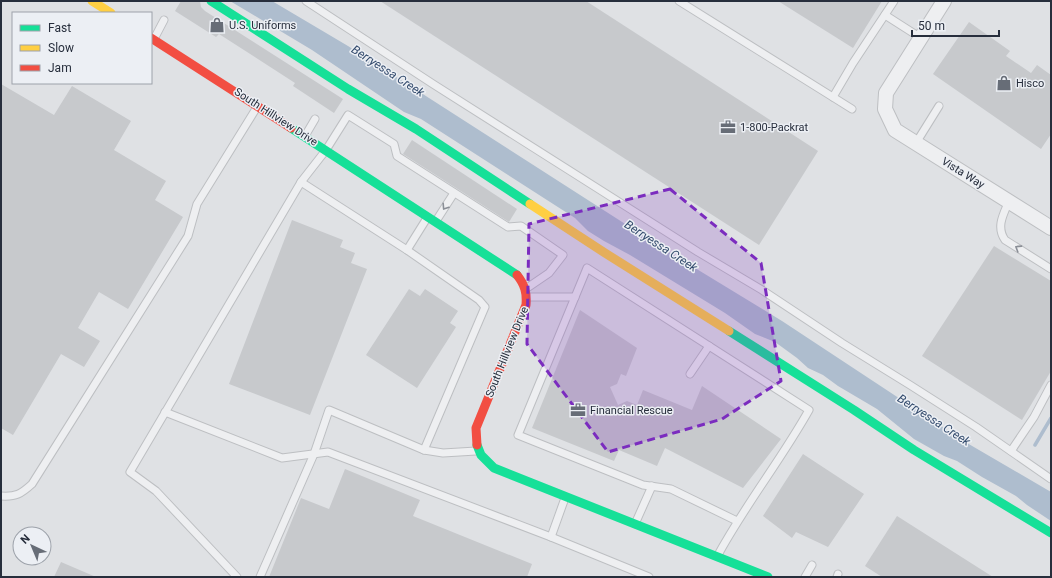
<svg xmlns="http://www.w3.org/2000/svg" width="1052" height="578" viewBox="0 0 1052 578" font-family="Roboto,sans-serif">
<rect width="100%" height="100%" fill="#dfe1e4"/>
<path fill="#aebdce" d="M230,1H272L348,46L672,254L782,321L967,443L1051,492V521L1027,505L1016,496L982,477L957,461L944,456L914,439L877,409L838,386L823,375L808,368L797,358L775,342L755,334L725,313L630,255L604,241L588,231L575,218L421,119L404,112L312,50Z"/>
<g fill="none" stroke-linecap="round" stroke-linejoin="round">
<path stroke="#aebdce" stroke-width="3.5" d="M1035,445L1051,418"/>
</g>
<g fill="#c7c9cc">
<path d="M181,1H200L201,7L205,11L343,99L334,113L293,86L295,83L219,34L216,37L175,11Z"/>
<path d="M380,1H586L818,151L759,245Z"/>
<path d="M778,1H882L853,48Z"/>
<path d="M969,22L1010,51L1006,56L1031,73L1037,65L1051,75V134L1041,149L933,74Z"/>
<path d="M1,84L54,115L72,86L131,121L114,150L166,181L155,200L183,217L128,309L99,292L78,328L100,341L84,367L61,354L13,435L1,428Z"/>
<path d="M412,140L517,209L509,222L403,154Z"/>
<path d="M292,220L343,240L340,247L355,253L351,263L367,269L310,415L229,384Z"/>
<path d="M994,246L1051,281V371L1022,420L922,356Z"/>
<path d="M409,289L420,296L425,289L458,311L450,323L456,327L417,388L366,355Z"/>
<path d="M580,310L637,348L626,376L621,374L617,384L610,387L618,405L627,401L637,405L643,390L692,410L702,386L781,439L743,488L665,448L657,466L619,450L614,461L532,428Z"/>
<path d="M803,454L864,494L828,547L796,532L792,538L763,516Z"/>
<path d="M345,469L420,500L413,516L532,564L527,577H269L301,498L329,509Z"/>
<path d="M897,516L993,577H882L865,566Z"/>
<path d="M61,562L96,577H54Z"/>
</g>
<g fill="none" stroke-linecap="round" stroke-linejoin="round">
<g stroke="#bdbfc2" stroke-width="9">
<g id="lane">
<path d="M306,1L433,84L698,252L762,290L842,343L910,385L976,427L1051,479"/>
<path d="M679,1L852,109"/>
<path d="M885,15L921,38"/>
<path d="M154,39L164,20"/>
<path d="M833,97L853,63L894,1"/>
<path d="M305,136L315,119"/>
<path d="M916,143L939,106"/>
<path d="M301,182L407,250L479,300L485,307L424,450"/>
<path d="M1009,201C1003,215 996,227 1005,240L1051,269"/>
<path d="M436,221L454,193"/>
<path d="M407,250L427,218"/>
<path d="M527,297H575"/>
<path d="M690,374L709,346"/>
<path d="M165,412L282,458L328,452L551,537L649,577"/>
<path d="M1011,451L1034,417L1051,385"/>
<path d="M1,496C16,497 21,494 32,484L188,236L197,204L257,107"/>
<path d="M635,524L652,486"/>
<path d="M551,537L565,498"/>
<path d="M718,555C745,505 781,460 809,410L587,268L518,435L643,485L671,489L737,521"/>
<path d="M237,577L156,491L130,472L301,182L326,150L348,115L394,144L397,156L508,227L521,226L563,255L549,273L527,288"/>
<path d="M260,577L314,454L329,410L424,450L443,453L476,451"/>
<path d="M805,577L812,565"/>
<path d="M837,577L838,574"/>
</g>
</g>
<g stroke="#bdbfc2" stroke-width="16">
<path id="street" d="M944,1L886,93L885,109L895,130L1051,228"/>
</g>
<use href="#lane" stroke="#eeeff1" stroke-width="7"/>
<use href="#street" stroke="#eeeff1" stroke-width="14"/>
<g stroke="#16e098" stroke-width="9">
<path d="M211,1L348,89L416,129L530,204"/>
<path d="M291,128L517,275"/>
<path d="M729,331L854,410L914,450L1051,533"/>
<path d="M477,445L481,455L494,468L768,577"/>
</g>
<g stroke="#ffcf43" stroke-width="9">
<path d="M92,1L111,13"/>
<path d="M530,204L605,253L729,331"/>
</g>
<g stroke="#f24e42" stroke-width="9">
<path d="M151,38L291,128"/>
<path d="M477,445L476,428L526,305C527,293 525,285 517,275"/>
</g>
</g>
<defs><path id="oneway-chevron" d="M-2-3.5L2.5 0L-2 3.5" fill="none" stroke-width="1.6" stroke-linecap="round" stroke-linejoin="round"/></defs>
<g stroke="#8a8e96">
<use href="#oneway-chevron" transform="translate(445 207) rotate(123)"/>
<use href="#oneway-chevron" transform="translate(1018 248) rotate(-148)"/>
</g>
<path fill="#7b2cbf" fill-opacity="0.2" stroke="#7b2cbf" stroke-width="3" stroke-dasharray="8 5" stroke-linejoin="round" d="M670,189L761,263L781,381L722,419L608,452L527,344L529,224Z"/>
<defs>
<g id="shop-bare" transform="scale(1.2)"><path d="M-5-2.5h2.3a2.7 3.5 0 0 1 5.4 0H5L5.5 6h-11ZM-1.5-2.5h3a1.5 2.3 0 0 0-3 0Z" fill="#676d77" stroke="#eceff4" stroke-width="2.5" paint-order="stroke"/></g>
<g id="office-bare" transform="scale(1.2)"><path d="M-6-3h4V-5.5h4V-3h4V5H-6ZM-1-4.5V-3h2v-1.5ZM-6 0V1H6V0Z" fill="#676d77" stroke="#eceff4" stroke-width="2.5" paint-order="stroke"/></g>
</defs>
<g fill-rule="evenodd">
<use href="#shop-bare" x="217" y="25"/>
<use href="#shop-bare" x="1004" y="83"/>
<use href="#office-bare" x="728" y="127"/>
<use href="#office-bare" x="578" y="410"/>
</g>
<g text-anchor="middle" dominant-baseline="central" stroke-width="3" stroke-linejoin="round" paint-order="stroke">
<g font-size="11" fill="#272e3c" stroke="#eceff4" text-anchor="start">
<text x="229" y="25">U.S. Uniforms</text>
<text x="1016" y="83">Hisco</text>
<text x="740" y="127">1-800-Packrat</text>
<text x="590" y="410">Financial Rescue</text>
</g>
<g font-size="11" fill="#272e3c" stroke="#eceff4">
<text transform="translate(276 117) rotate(33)">South Hillview Drive</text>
<text transform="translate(963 173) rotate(32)">Vista Way</text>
<text transform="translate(507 352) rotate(-68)">South Hillview Drive</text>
</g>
<g font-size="12" font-style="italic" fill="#334b6d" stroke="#eceff4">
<text transform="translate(388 71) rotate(33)">Berryessa Creek</text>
<text transform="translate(661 246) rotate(33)">Berryessa Creek</text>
<text transform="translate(934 420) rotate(33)">Berryessa Creek</text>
</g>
</g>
<rect width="1052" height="578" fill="none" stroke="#272e3c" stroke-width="4"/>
<rect x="12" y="12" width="140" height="72" fill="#eceff4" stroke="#9da2aa"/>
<rect x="20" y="25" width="20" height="6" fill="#16e098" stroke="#9da2aa"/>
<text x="48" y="32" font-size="12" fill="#272e3c">Fast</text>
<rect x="20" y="45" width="20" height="6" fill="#ffcf43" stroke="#9da2aa"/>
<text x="48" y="52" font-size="12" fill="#272e3c">Slow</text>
<rect x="20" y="65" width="20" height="6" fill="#f24e42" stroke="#9da2aa"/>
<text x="48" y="72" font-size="12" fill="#272e3c">Jam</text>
<g transform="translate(32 546) rotate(316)"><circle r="19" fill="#eceff4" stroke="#9da2aa"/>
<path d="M0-3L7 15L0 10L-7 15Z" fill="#676d77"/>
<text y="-6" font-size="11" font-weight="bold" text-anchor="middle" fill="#272e3c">N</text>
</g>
<path d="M912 30v6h87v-6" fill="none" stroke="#272e3c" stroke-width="2"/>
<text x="918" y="30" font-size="12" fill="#272e3c" stroke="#eceff4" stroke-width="3" paint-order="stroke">50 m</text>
</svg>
